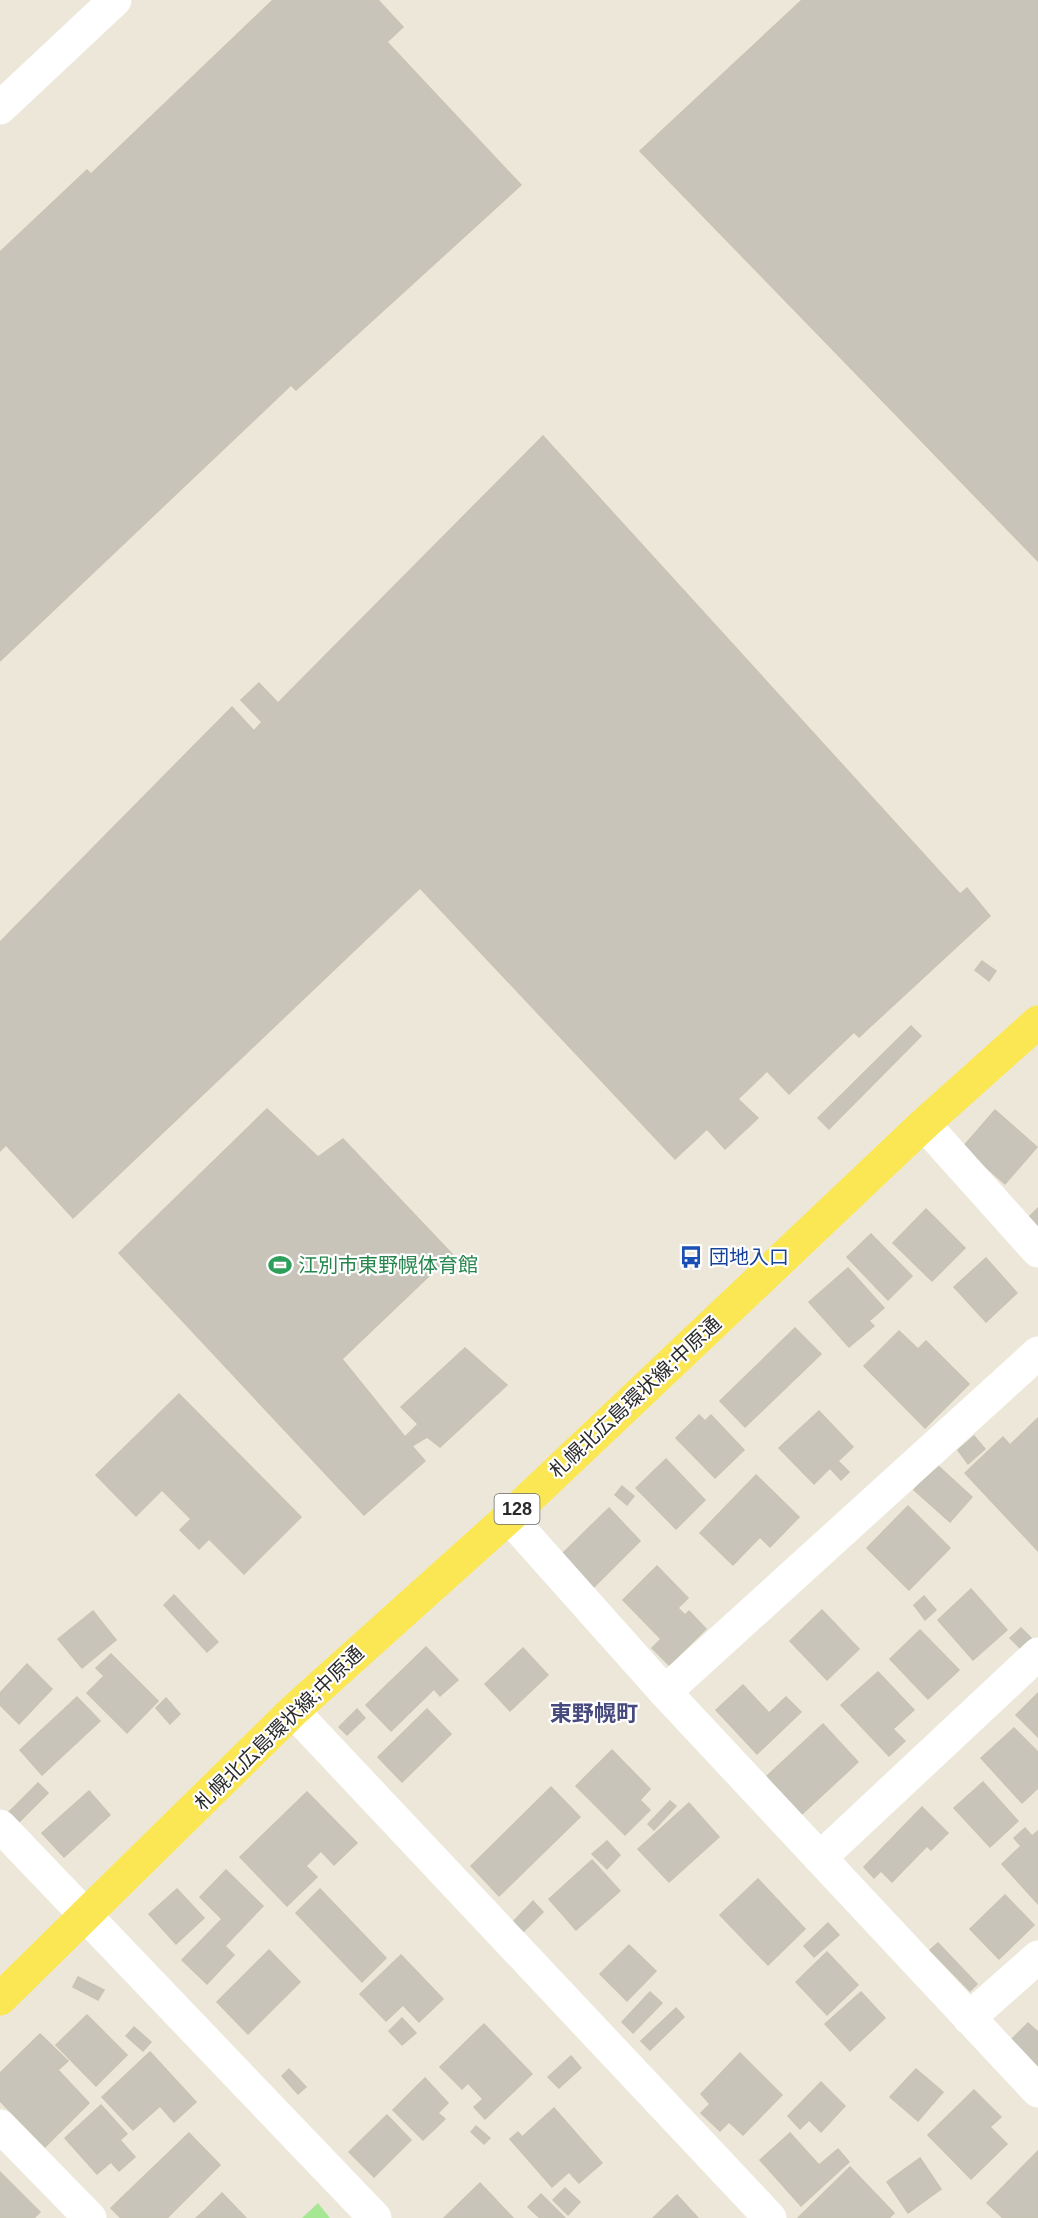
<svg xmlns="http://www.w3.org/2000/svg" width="1038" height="2218" viewBox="0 0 1038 2218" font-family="Helvetica,'Noto Sans JP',sans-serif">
<rect width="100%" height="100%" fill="#ede7da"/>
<path fill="#a5e793" d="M318,2203L330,2218H302Z"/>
<g fill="#c8c4ba" stroke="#c8c4b4" stroke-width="1.5">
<path d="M273,0H378L403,27L387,42L521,185L296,390L291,385L0,661V252L87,170L91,174Z"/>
<path d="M802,0H1038V561L640,151Z"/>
<path d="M543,436L960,894L967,888L990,916L859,1037L854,1032L789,1094L767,1071L738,1099L758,1118L725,1149L707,1129L675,1159L420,888L73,1218L6,1145L0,1151V942L232,707L254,731L262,722L241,700L259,683L278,703Z"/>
<path d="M982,961L996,971L989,981L975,970Z"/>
<path d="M911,1026L921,1036L829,1129L818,1118Z"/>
<path d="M267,1109L318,1157L343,1139L452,1254L342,1359L405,1437L418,1424L401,1407L465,1348L507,1385L440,1447L427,1437L412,1446L425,1461L364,1515L119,1253Z"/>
<path d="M995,1110L1037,1147L1005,1184L963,1147Z"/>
<path d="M1038,1208V1236L1024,1222Z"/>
<path d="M926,1209L965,1248L932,1281L893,1243Z"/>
<path d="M871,1234L912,1276L888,1300L847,1257Z"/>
<path d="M986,1258L1017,1293L986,1322L954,1287Z"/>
<path d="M848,1268L884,1308L869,1321L874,1326L849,1347L809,1302Z"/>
<path d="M795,1328L821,1354L745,1427L720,1401Z"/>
<path d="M899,1331L918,1349L926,1341L969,1384L925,1428L864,1366Z"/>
<path d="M179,1394L301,1517L244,1574L209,1539L199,1549L180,1530L191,1519L162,1490L136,1516L96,1475Z"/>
<path d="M819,1411L853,1447L838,1461L849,1472L841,1480L830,1468L814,1484L779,1448Z"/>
<path d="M699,1415L705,1421L711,1415L744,1450L715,1478L676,1438Z"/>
<path d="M1038,1418V1551L965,1473L1003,1437L1010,1445Z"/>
<path d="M974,1436L985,1449L968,1464L958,1450Z"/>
<path d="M666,1459L705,1500L676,1529L636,1488Z"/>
<path d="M936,1464L972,1497L950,1522L914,1490Z"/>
<path d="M756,1475L799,1517L770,1547L760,1537L733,1565L700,1533Z"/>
<path d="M622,1486L634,1496L627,1505L615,1495Z"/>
<path d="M908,1506L950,1548L909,1590L867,1548Z"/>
<path d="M609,1508L640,1541L589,1592L557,1559Z"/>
<path d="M657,1566L688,1598L678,1608L685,1615L689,1611L706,1629L669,1665L652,1648L661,1639L623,1600Z"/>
<path d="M971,1589L1007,1630L973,1660L938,1620Z"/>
<path d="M174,1595L218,1642L207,1652L164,1605Z"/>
<path d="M924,1596L936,1610L925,1620L914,1605Z"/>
<path d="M822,1610L859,1649L827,1680L790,1641Z"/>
<path d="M93,1611L116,1640L82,1668L58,1639Z"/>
<path d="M1021,1628L1031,1638L1020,1648L1010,1638Z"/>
<path d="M920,1630L959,1670L928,1699L890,1659Z"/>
<path d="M426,1647L458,1680L440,1696L434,1689L391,1731L366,1705Z"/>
<path d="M523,1648L548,1675L510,1711L485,1684Z"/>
<path d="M111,1654L158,1701L127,1733L87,1693L104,1676L96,1668Z"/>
<path d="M27,1664L52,1689L19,1724L0,1705V1693Z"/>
<path d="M878,1672L914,1710L893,1729L905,1741L889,1756L841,1705Z"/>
<path d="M743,1685L769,1713L786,1697L801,1712L757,1754L716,1710Z"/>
<path d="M1038,1693V1737L1016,1715Z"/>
<path d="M77,1697L100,1721L42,1775L20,1750Z"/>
<path d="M166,1698L180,1714L170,1724L156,1708Z"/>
<path d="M357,1709L365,1718L347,1735L339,1727Z"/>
<path d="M427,1709L451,1734L402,1782L378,1757Z"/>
<path d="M823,1724L858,1762L802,1814L767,1776Z"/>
<path d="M1014,1728L1038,1752V1788L1022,1803L981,1758Z"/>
<path d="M612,1750L650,1789L640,1800L650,1810L625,1835L576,1786Z"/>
<path d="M983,1782L1018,1821L990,1847L954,1808Z"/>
<path d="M38,1783L48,1793L17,1824L7,1814Z"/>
<path d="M551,1787L580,1817L499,1896L471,1866Z"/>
<path d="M89,1791L110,1815L64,1857L42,1833Z"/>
<path d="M307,1792L357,1843L334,1865L321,1851L306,1866L317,1877L287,1906L240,1857Z"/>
<path d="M670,1801L676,1806L654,1830L648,1824Z"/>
<path d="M689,1803L719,1837L669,1882L638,1849Z"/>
<path d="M922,1807L948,1833L931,1850L927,1846L892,1882L881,1871L874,1878L864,1867Z"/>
<path d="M1025,1828L1032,1836L1038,1831V1904L1002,1864L1021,1846L1014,1838Z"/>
<path d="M607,1841L620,1855L607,1869L592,1854Z"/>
<path d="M592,1860L620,1891L576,1930L549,1899Z"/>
<path d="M226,1870L263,1906L225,1946L234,1955L207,1984L182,1960L222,1919L200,1897Z"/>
<path d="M758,1879L805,1929L768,1965L720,1915Z"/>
<path d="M177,1889L204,1918L176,1944L149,1914Z"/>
<path d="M320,1889L386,1958L362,1982L296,1913Z"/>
<path d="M1005,1895L1034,1925L999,1959L970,1929Z"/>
<path d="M533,1901L543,1912L522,1933L512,1923Z"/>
<path d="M828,1923L839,1935L814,1957L804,1946Z"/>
<path d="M938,1943L977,1984L970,1991L930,1950Z"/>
<path d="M629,1945L656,1971L627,2001L600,1974Z"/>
<path d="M269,1950L300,1982L248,2034L217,2002Z"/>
<path d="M827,1952L858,1985L827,2015L796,1982Z"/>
<path d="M401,1955L443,1999L419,2022L403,2005L386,2021L360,1994Z"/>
<path d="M78,1977L104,1990L98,2000L73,1987Z"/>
<path d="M650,1992L662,2003L633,2033L622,2022Z"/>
<path d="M861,1992L885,2018L850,2051L825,2024Z"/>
<path d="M676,2008L684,2017L650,2050L641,2041Z"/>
<path d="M87,2015L127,2055L96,2086L56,2045Z"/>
<path d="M402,2018L416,2033L402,2045L389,2031Z"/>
<path d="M1028,2023L1038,2032V2067L1011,2040Z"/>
<path d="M484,2024L532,2074L485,2119L474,2107L483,2099L468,2083L462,2089L440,2067Z"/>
<path d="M134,2027L151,2042L143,2051L126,2036Z"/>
<path d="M40,2034L68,2061L58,2070L89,2103L45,2147L0,2101V2073Z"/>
<path d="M150,2052L196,2102L174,2122L160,2106L133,2130L102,2097Z"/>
<path d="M740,2053L782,2095L743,2135L729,2122L720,2131L701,2113L710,2104L701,2094Z"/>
<path d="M571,2056L581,2068L559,2088L548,2077Z"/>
<path d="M289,2069L306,2087L298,2094L282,2076Z"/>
<path d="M916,2069L943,2092L918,2121L890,2097Z"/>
<path d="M425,2078L448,2103L438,2113L445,2119L423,2140L393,2110Z"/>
<path d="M821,2082L845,2106L821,2132L809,2120L800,2129L788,2116Z"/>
<path d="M974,2090L1001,2117L990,2127L1007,2144L971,2179L928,2135Z"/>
<path d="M101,2105L127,2134L120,2140L135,2157L119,2171L111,2162L97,2174L65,2138Z"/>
<path d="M554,2108L602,2163L579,2183L569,2172L552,2187L510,2139L518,2132L522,2137Z"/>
<path d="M387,2115L411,2140L374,2177L349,2152Z"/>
<path d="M476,2126L490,2138L484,2144L471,2132Z"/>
<path d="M189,2133L220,2165L167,2218H121L111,2208Z"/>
<path d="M790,2133L819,2165L838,2149L849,2162L801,2206L760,2160Z"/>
<path d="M1038,2151V2218H1003L987,2203Z"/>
<path d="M920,2158L941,2189L908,2213L887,2182Z"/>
<path d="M850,2167L894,2213L889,2218H798Z"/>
<path d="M0,2172L40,2212L34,2218H0Z"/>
<path d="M480,2183L513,2218H444Z"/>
<path d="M565,2188L580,2202L568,2215L553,2200Z"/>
<path d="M222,2193L246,2218H196L205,2210Z"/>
<path d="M541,2194L565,2218H540L528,2207Z"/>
<path d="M677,2195L698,2218H653Z"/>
</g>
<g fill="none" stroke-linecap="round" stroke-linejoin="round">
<g stroke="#fff" stroke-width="33">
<path d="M0,108L115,0"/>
<path d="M924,1124L1038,1251"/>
<path d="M509,1517L665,1692L1038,2091"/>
<path d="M665,1692L1038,1353"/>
<path d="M293,1711L770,2218"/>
<path d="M0,1826L375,2218"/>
<path d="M820,1858L1038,1654"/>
<path d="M969,2018L1038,1957"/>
<path d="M0,2126L90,2218"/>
</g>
<path stroke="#fae753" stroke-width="33" d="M0,1999L293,1711L509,1517L924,1124L1038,1022"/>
</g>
<defs>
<g id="bus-bare" transform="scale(1.8)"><path d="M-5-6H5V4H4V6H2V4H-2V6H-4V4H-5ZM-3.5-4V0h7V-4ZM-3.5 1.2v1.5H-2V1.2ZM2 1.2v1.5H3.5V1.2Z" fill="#1a4fb4" stroke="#fff" stroke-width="2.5" paint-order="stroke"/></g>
<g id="stadium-bare" transform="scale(1.8)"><path d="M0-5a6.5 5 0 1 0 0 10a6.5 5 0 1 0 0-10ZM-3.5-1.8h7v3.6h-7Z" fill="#2e9e5b" stroke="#fff" stroke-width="2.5" paint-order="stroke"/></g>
</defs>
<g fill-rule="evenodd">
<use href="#bus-bare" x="691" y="1257"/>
<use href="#stadium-bare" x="280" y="1265"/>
</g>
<g text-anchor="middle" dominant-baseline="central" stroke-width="4.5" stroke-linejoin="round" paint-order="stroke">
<rect fill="#fff" stroke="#6a6a6a" stroke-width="1.5" x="494.5" y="1494" width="45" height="30" rx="4.5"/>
<g font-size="18" font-weight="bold" fill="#2a2a2a">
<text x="517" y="1509">128</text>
</g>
<g font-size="20" fill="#164399" stroke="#fff" text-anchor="start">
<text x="709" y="1257">団地入口</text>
</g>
<g font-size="20" fill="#27864d" stroke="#fff" text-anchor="start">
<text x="298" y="1265">江別市東野幌体育館</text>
</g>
<g font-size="20" fill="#2a2a2a" stroke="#fff">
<text transform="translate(635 1397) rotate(-43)">札幌北広島環状線;中原通</text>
<text transform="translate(279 1728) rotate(-44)">札幌北広島環状線;中原通</text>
</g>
<g font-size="22" font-weight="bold" fill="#474a7d" stroke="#fff">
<text x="594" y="1713">東野幌町</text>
</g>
</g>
</svg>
